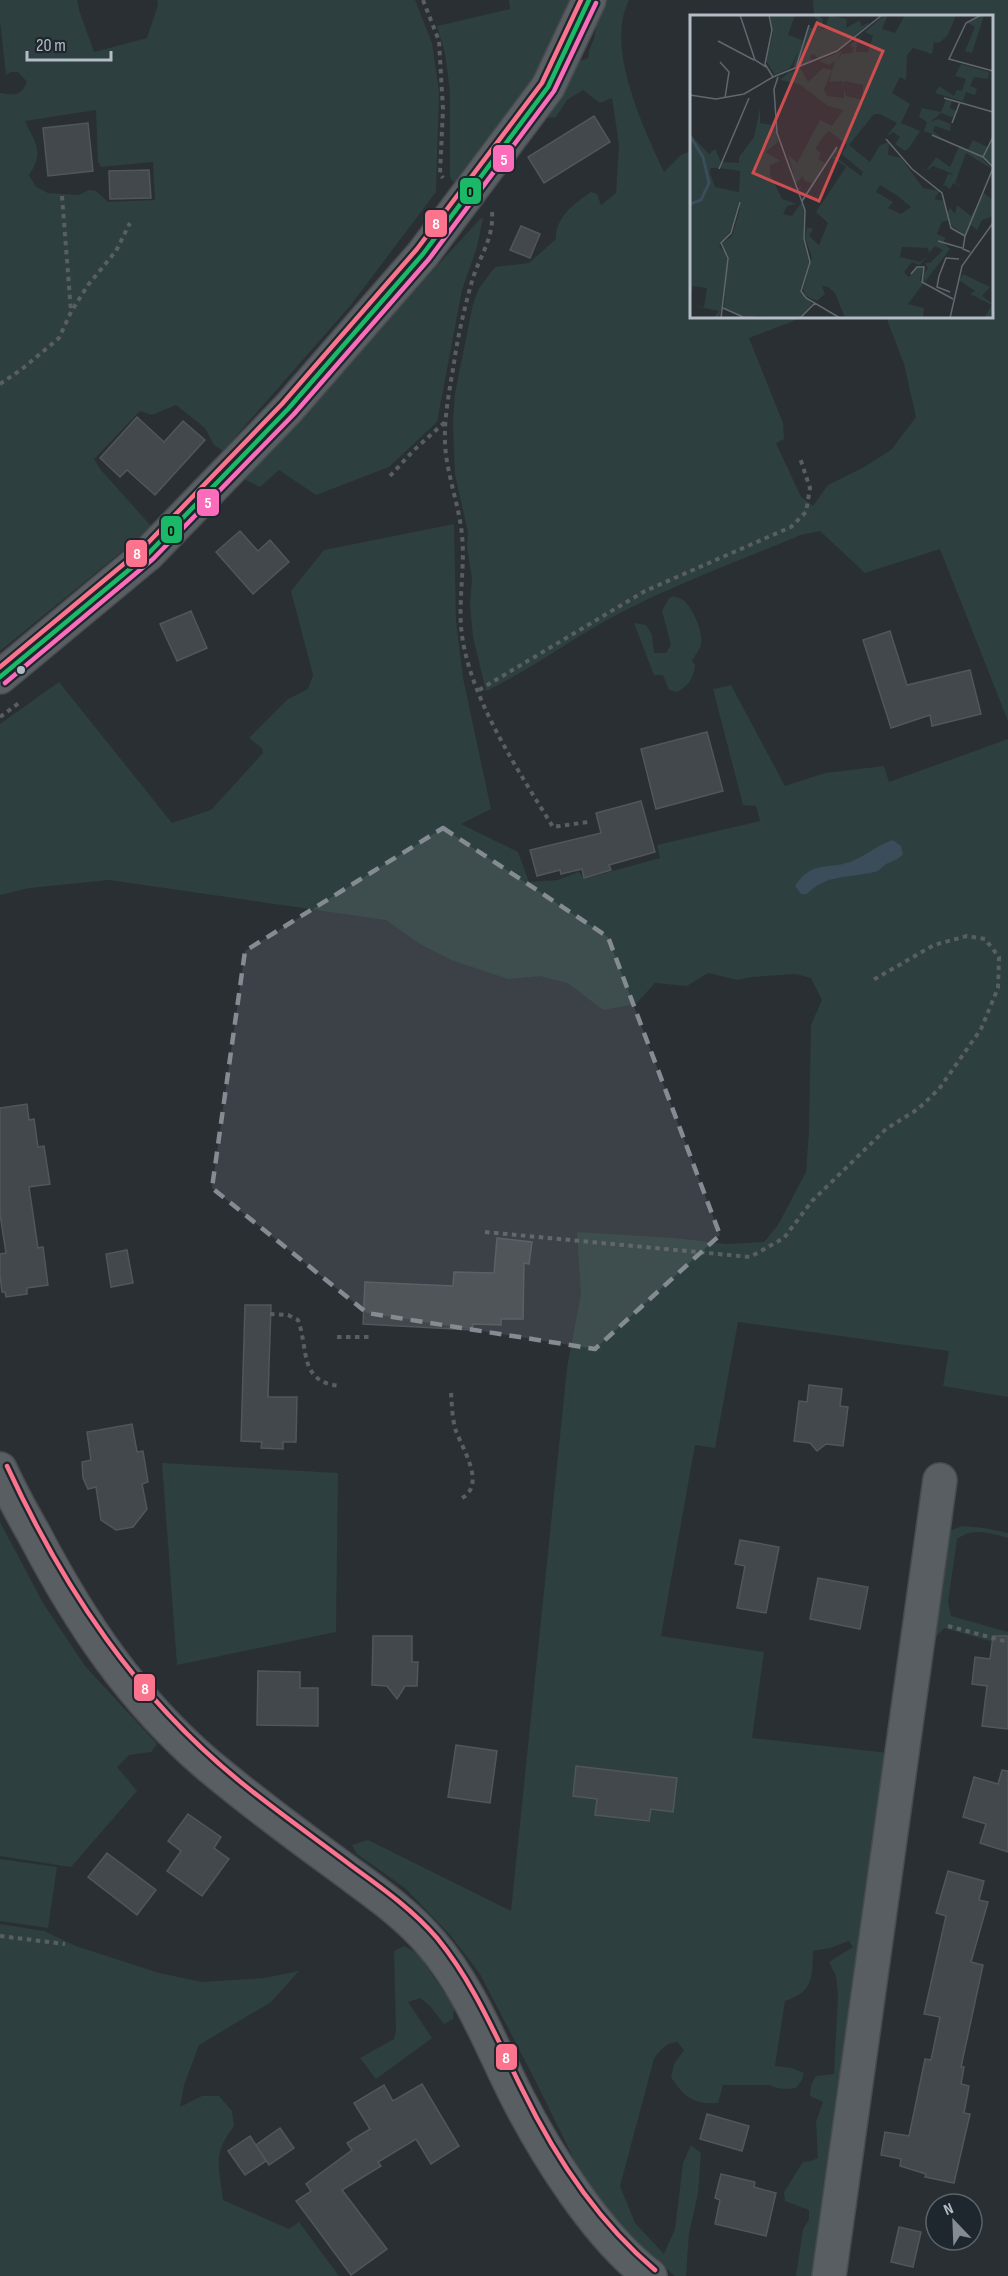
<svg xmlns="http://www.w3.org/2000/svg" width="1008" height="2276" viewBox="0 0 1008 2276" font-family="'Sofia Sans Condensed',sans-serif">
<rect width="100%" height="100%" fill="#2a2f34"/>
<g fill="#2d3f3e" fill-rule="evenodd">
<path d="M0,0H77L79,10L94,52L147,38L158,5L157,0H415L432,43L439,92L436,192L350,306L223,451L214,445L205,428L176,405L152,415L140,411L94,459L100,469L152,527L0,651V93C14,95 20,97 27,82L18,72H11L6,75L0,21ZM96,110L98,162L101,167L153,162L155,200L108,202L96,191L89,190L79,195L48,193L36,187L29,175C45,152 35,143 25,121Z"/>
<path d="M509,0H578L523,100L461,186L452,181L450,176V92L445,53L437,26L510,9Z"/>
<path d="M600,0H629C605,48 643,127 664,172L681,155L691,151L692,316L804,317L749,338L783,423L784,439L776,443L801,497L813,506L828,485L864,467L891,450L916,417L904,364L886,317L992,316V16H814L813,0H1008V721L940,549L865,573L820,531L801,535C743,559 684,581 628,609C579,633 536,667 486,691L473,637L470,604L472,579L467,547L468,532L455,475L453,422L455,393L473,304L479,288L495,267L529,263L556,239C555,217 575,203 591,192L597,194L601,205L616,193L619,145L612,98L600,103L583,90L567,100L556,117L548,118L543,114L574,63L588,58L589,50L594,39Z"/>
<path d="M483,218L477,247L462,290L437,422L389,467L316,495L279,470L260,487L242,478L480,219Z"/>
<path d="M454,524L456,620L463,678L491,809L461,824L518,852L529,882L558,880L579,872L584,879L660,858L657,845L760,821L756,806L743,805L713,689L731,685L785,786L825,773L884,766L889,782L1008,739V1397L943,1386L949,1351L738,1322L715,1448L695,1445L661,1636L764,1652L752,1738L898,1754L823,2276H796L803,2229L809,2220V2210L785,2201L784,2192L803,2162L811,2161L818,2158L816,2122L823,2102L810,2096L811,2085L816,2076L834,2074L838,1996L836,1976L829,1962L853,1947L849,1941L830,1948L813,1951C812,1977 814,1992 785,2001L775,2066L792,2068L804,2073L802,2080L796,2088C787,2089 778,2090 770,2085H723L718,2103C695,2105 683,2097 671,2077L674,2064L684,2050L677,2042C666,2043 660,2050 654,2059L620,2186L635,2223L664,2254L675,2229L683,2163L691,2145L701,2153L698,2194L689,2233L686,2276H675L629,2237L614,2221L575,2166L571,2153L536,2082L480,1974L450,1935L405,1888L357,1854L352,1845L368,1840L511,1911L567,1368L581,1294L577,1232L674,1238L726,1244L764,1242L778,1225L806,1172L809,1130L811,1025L822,1000L811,978L796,974L751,977L738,980L708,973L687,986L655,983L636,1004L603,1010L568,983L540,976L508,979L451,960L420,944L386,920L109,880L30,888L0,895V724L59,682L172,823L211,810L263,753L262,748L249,738L288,699L308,689L313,675L291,591L324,550Z"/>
<path d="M674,596C675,597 683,599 683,600C692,606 704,633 701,644C700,650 694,656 692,661L695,665C694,678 688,686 677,692L669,690L663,675H654L634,623L646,625L652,635L654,653H666L671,645L662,611L669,598Z"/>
<path d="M162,1463L338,1473L336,1632L177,1665Z"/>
<path d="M0,1522L43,1603L85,1666L157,1744L151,1752L129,1755L117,1767L137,1791L71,1867L0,1856Z"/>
<path d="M962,1526L985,1528L1008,1533V1538C989,1533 974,1527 957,1539L948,1602L951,1616L1008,1632V1646L944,1628L932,1641L949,1531Z"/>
<path d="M0,1859L57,1867L48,1928L0,1921Z"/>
<path d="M0,1924L44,1931L76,1946L159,1973L202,1982L264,1978L299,1971L271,2002L199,2045L184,2085L180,2107L202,2096H219L232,2111L234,2126C212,2155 219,2165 223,2200L289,2229L299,2222L339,2276H0Z"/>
<path d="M404,1946L418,1954L454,2007L453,2019L444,2024L430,2006L420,1998L408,2002L432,2038L376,2079L360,2058L394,2039L396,2031L394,1951Z"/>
</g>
<path fill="#3b4c5b" d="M893,840L901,846L903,854C898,860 893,861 886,864C882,867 880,871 875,872C850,878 826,874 807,894H801L795,886C812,860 827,870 850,862C864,857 875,846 893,840Z"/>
<g fill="#43484c" stroke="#51565c" stroke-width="1.5">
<path d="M594,116L610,142L544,183L528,157Z"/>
<path d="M88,123L93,171L48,176L43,128Z"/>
<path d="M149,170L151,198L110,199L109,171Z"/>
<path d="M521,226L540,234L530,258L510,250Z"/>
<path d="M137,417L164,442L183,421L205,440L155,495L127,470L120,477L100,458Z"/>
<path d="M240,531L258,551L270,540L289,562L253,594L216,552Z"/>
<path d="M191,611L207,648L177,661L160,624Z"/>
<path d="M890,631L907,685L970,670L981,714L932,726L930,715L891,728L863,640Z"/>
<path d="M707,732L723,791L656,809L641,749Z"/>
<path d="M641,801L655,852L609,865L611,870L584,878L582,869L561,874L560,870L537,876L530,850L601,833L596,813Z"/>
<path d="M27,1104L29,1120L34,1119L38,1147L44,1146L50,1184L29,1187L38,1248L43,1247L48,1285L27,1288V1294L6,1297L5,1292H2L0,1275V1254L6,1253L0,1214V1108Z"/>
<path d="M497,1238L532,1242L529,1264L524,1263L523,1319H501V1325L473,1324L472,1330L363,1324L365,1282L453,1286L454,1272L494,1273Z"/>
<path d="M127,1250L133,1283L111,1287L106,1254Z"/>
<path d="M245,1305H271L268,1397H297L296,1442H283V1449L261,1448L262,1442L241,1441Z"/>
<path d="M809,1385L842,1389L840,1406L848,1407L843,1446L826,1444L817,1451L810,1443L794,1441L799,1401L807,1402Z"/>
<path d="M132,1424L137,1452L143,1451L148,1482L142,1484L147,1509L133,1527L116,1530L101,1520L96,1487L88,1489L83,1478L82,1462L91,1460L87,1432Z"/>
<path d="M740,1540L779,1547L766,1613L737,1608L745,1566L735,1564Z"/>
<path d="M818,1578L868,1587L860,1629L810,1619Z"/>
<path d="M373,1636H412V1662H418L417,1686H405L397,1699L387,1686L372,1685Z"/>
<path d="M993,1636H1008V1729L982,1726L987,1686L972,1684L975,1657L990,1659Z"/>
<path d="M258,1671L300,1672V1688H318V1726L257,1725Z"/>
<path d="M456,1745L497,1751L490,1803L448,1797Z"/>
<path d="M576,1766L677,1778L673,1812L651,1809L649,1821L595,1815L597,1799L573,1796Z"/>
<path d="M1002,1770L1008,1771V1852L980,1843L986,1824L963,1817L974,1777L998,1784Z"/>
<path d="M188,1814L221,1837L214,1848L229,1859L202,1896L167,1871L181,1851L168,1841Z"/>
<path d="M107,1853L156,1890L137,1915L88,1877Z"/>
<path d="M948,1871L984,1881L979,1900L988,1902L971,1962L983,1965L961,2067H964L961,2084L969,2086L964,2113L970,2114L954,2183L925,2177L926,2174L900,2166L901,2159L881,2155L885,2132L909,2136L925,2059L931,2060L940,2017L924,2014L946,1916L936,1913Z"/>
<path d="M422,2084L459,2146L431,2164L416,2139L378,2162L381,2166L342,2190L387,2249L351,2275L296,2201L311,2191L306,2184L352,2150L347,2143L370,2129L354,2103L384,2085L393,2101Z"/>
<path d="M707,2114L749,2126L742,2151L700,2139Z"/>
<path d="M280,2128L294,2148L269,2165L256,2145Z"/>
<path d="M250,2136L266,2161L245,2175L228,2151Z"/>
<path d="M721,2174L755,2182L754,2187L776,2193L766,2236L715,2224L720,2200L715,2198Z"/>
<path d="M899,2227L921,2232L913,2267L891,2262Z"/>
</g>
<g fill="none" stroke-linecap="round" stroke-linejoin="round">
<g stroke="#484b4f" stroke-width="36">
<g id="minor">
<path d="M0,677L148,554L288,409L423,254L548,87L589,0"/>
<path d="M0,1469C10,1491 22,1513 34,1534C80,1622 132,1700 208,1765C250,1800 294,1833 338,1865C370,1889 405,1912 431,1943C469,1987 490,2043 516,2095C546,2154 597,2236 650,2276"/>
<path d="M829,2276L940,1480"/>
</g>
</g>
<g stroke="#595e61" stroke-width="4" stroke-dasharray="4.5 4.5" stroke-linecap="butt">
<path d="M423,0L439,41L443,109L440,174L443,178"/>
<path d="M62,196L71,312"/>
<path d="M492,212C494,239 479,257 472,281C465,306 459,331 455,356C451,384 444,413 445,442C446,473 459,504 462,535C465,565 459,596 461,626C466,693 518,770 553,827L588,822"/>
<path d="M0,384L22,369L59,338L71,312L88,285L116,251L130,223"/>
<path d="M390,476L413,451L445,422"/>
<path d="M479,690L645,591L791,527L806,512L810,488L800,458"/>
<path d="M0,717L19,703"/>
<path d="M485,1232L750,1257L784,1238L812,1201L886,1129L918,1109L939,1089L981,1029L998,988L999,957L985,939L967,936L934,945L873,980"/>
<path d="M270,1314L288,1315L298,1320C309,1349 298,1382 340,1386"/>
<path d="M337,1337H369"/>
<path d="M451,1393C452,1405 452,1419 456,1431C464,1452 488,1488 458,1500"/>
<path d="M948,1626L1008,1642"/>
<path d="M0,1936L65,1944"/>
</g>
<use href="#minor" stroke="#595e63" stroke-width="33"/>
<g stroke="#1e262e" stroke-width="9">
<path id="bus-1" d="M0,677L148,554L288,409L423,254L548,87L589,0"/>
</g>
<g stroke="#1e262e" stroke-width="9">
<path id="bus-2" d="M5,683L153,559L294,414L429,259L554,91L596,3"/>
</g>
<g stroke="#1e262e" stroke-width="9">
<g id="bus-3">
<path d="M0,667L143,548L282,404L417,249L542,83L581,0"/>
<path d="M7,1466C64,1589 136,1698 243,1784C279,1813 316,1839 353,1867C382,1888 413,1910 437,1938C474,1983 496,2037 522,2089C555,2157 597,2221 655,2270"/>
</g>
</g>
<use href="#bus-1" stroke="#1ab867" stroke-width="4.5"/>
<use href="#bus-2" stroke="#fb6dba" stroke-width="4.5"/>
<use href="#bus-3" stroke="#fc738d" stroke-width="4.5"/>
</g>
<path fill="#848b92" fill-opacity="0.2" stroke="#848b92" stroke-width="4.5" stroke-dasharray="12 8" stroke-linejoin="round" d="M443,828L608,937L720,1235L595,1349L367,1313L212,1188L245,951Z"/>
<circle fill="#b4bcc5" stroke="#1e262e" stroke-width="2" cx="21" cy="670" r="5"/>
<g transform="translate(690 15)">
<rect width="303" height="303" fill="#2a2f34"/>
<path d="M80,0H105L98,20L112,25L111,31L118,12L126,14L127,5L123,0H129L133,5L131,14H135L139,0L157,4L156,13L170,5L171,11L181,7L150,33L129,44L124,39L120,41L122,47L103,52L108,37L100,53L85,60L76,46L83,18ZM194,0L197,2L192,14L205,18L215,0H266L258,20L249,28L244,27L242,39L223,33L217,40L216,65L210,62L202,78L220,89L211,108L230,116L219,133L215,136L205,129L210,122L203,117L196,122L207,108L190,99H184L159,130L180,147L190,130L199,127L198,140L211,143L233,173L250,176L244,184L254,186L257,198L260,193L265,199L267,190L281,201L294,178L303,185V201L292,205L287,215L281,210L276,221L262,211L257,198L259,205L252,207L247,219L256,223L253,227L260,234L234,268L232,261L238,253L235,248H240L253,235L245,231L239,238L238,233L212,232L210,242L230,247L237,241L230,250L222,247L214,257L219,262L227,253H233L230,265L233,269L218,289L234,293L233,303H155L145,278L138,272L132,271L135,279L127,286L116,281L113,274L122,242L115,223L117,212L123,214L119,221L129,230L138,208L126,197L156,152L142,142L146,135L152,138L157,130L139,116L132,123L125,134L131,138L128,144L137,149L114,185L109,179L114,183L122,168L114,166L113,161L106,169L107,175L113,169L108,177L98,139L107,148L130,105L142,111L153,95L138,91L109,69L90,65L98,58L111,54L118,67L133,53L142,55L134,75L137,81L154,83V73L156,81L173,85V70L155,66L152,72L153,66L139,67L145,46L139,50L129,46L152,36L146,46L152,39L162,38L164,32L159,31L174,18L167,27L166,37H178L183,21L175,17ZM148,136L173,157L171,161L144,141ZM190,170L209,182L221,192L211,199L198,193L203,187L186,177ZM288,1H294L282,38L275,36L285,12L278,8ZM271,49L299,57L298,64L284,62L280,71L287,74L285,80L276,77L273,86L285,90L245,78L249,71L264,81L267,75L272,76L276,64L265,61ZM256,84L262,86L260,93L266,96L264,103L251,98L240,107L248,104L261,109L260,116L245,111L243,116L252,123L234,116L237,107L229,102L232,93L251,97ZM70,93V108L81,110L84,104L88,127L76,137L91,146L80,150V159L92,184L107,189L97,191L93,199L102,201L111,188L114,192L113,226L119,247L110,275L122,289L109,303L51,301L34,293L38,240L31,229L42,221L50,194L49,186L41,215L29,231L37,239L36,256L31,295L29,303H23L29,296L0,290L14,292L17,273L3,271L0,283V119L19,139L25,134L31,147L29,153H20V158L25,172L49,177L50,156L30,153L32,147L49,148V142L64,122ZM283,125L298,132L303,127V150L278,134ZM269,132L290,141L302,154L276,138L265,168L277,174L263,168L260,174L254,170L251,176L258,159L265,160L243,151L236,156L246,142L260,152ZM273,259L300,272L292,281L303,289L301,303H294L302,290L280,279L285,276L269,265Z" fill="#2d3f3e" fill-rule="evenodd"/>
<path fill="none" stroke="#3b4c5b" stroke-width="3" d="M0,121L13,142L19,168L11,185L0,189"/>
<path fill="none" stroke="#61676e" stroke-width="1.5" d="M50,0L65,45L76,52M79,0L82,15L75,49L83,62M291,0L276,8L259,44L303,56M28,26L64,45M30,47L39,57L35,83M106,53L119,10M88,62L84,74L87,118L115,195L114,224L120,247L111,276L116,283L150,303M0,80L26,84L54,79L83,62L147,36L192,0M254,83L303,97M262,108L270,87M242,120L293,142L303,152M196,124L222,154L252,178L261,213L275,221L273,234L280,237M293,142L303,122M29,154L59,83M112,186L147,132M275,221L303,153M248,226L272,233M221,259L227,252H234L232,267L263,284M260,277L247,272L249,261L256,243L269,244M33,293L53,302L73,303M31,303L38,243L31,228L41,218L50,187M110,303L125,288M260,303L272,251L303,208"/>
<path fill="#ce4d4f" fill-opacity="0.15" stroke="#ce4d4f" stroke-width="3" d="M127,8L193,36L129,186L63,158Z"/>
<rect width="303" height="303" fill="none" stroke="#b4bcc5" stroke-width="3"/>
</g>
<g stroke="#1e262e" stroke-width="2">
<rect x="492" y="144" width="23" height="29" rx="6" fill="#fb6dba"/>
<rect x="459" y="177" width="23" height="28" rx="6" fill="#1ab867"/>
<rect x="424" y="209" width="24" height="29" rx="6" fill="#fc738d"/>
<rect x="196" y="488" width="24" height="29" rx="6" fill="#fb6dba"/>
<rect x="160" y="515" width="23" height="29" rx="6" fill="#1ab867"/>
<rect x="125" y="539" width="23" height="29" rx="6" fill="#fc738d"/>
<rect x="133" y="1673" width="23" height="29" rx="6" fill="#fc738d"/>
<rect x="495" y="2043" width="23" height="28" rx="6" fill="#fc738d"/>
</g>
<g font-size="16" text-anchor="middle" font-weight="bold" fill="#fff">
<text x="504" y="165">5</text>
<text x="436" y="229">8</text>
<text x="208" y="508">5</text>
<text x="137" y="559">8</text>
<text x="145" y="1694">8</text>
<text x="506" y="2063">8</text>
</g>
<g font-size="16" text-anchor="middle" font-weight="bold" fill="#111">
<text x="470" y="197">0</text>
<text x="171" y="536">0</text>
</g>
<g transform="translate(954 2222) rotate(337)"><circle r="28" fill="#1e262e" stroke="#5a626a" stroke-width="1.5"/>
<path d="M0-4.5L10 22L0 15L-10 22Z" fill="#848b92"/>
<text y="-9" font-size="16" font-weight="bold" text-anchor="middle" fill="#b4bcc5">N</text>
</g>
<path d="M27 51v9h84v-9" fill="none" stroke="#b4bcc5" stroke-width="3"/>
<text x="36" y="51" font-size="18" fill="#b4bcc5" stroke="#1e262e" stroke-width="4.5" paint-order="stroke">20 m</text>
</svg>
